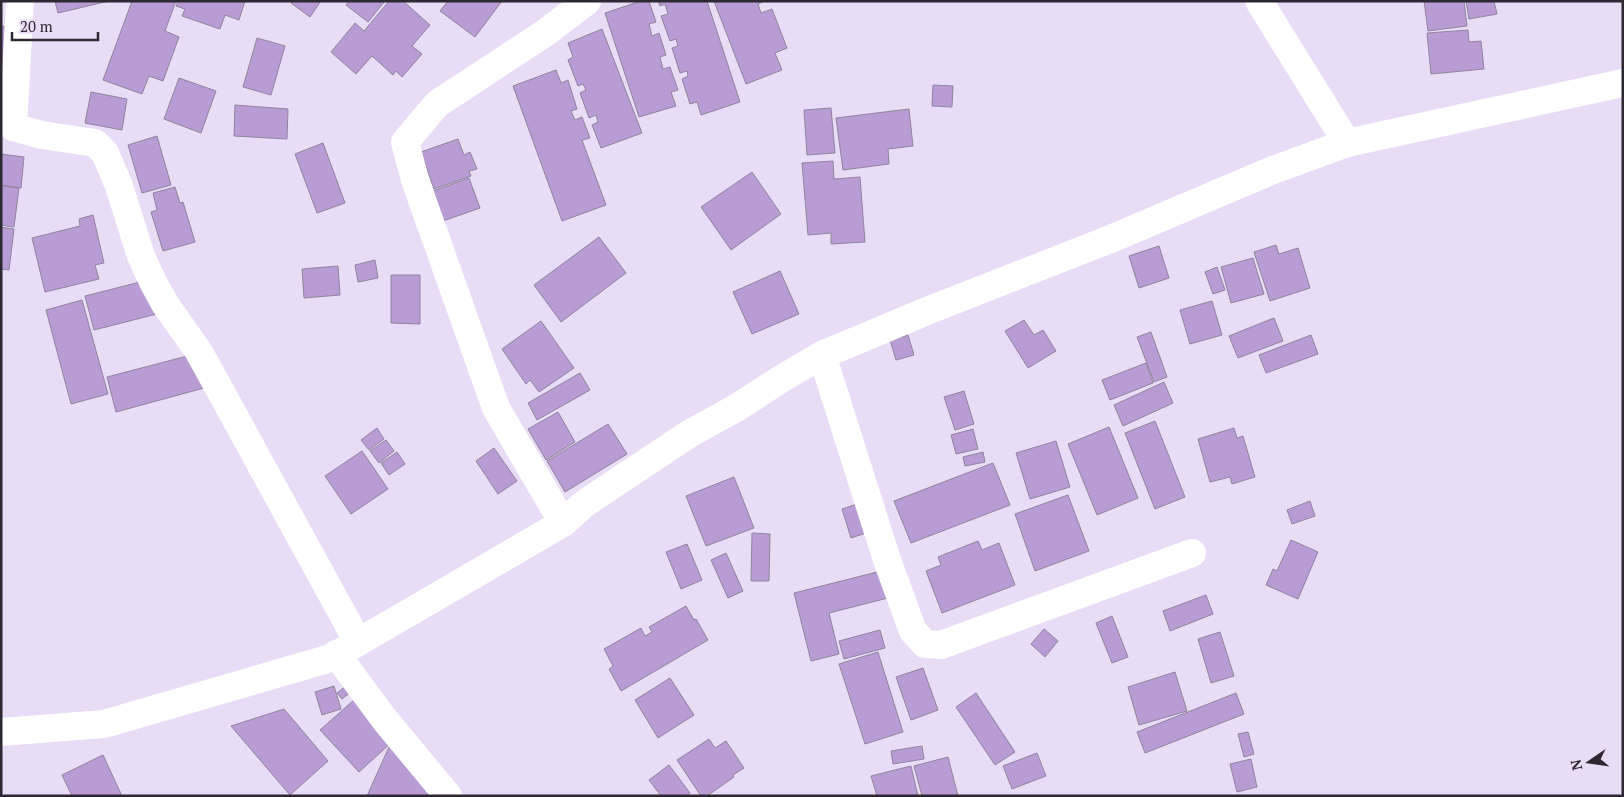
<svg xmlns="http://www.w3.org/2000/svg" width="1624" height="797" viewBox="0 0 1624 797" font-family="'PT Serif',serif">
<rect width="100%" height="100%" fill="#e9dcf7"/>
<g fill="#b99cd4" stroke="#91849d">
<path d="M55,1H109L58,13Z"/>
<path d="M132,1H176L165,31L179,37L163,81L149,76L142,94L103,80Z"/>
<path d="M178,1H245L239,20L225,15L220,29L182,16L185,9L176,6Z"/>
<path d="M292,1H321L310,17L291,3Z"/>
<path d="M349,1H385L368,22L346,5Z"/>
<path d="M389,1H403L430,25L412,46L422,54L402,77L396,71L393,75L372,56L356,74L331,52L355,23L364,31Z"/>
<path d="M448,1H502L475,37L440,11Z"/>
<path d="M641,1H649L656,22L649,24L652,36L659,33L666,55L660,57L663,69L670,67L678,90L671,92L676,106L639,117L605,13Z"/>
<path d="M658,1H707L740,102L701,115L697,102L690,104L682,79L688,76L687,71L680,73L672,48L678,46L676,39L670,41L661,16L668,14L665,4L660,6Z"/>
<path d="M714,1H765L758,4L761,13L772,9L787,48L775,53L782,70L746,84Z"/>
<path d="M1424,1H1464L1467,26L1428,31Z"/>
<path d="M1466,1H1494L1497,14L1469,19Z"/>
<path d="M1,26L8,27L3,77H1Z"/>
<path d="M602,29L642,133L601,148L592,125L598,122L596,115L589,118L580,93L586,90L583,84L578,86L568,60L573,57L568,43Z"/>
<path d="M1468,30L1469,42L1481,41L1484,69L1431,74L1427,33Z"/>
<path d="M257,38L285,46L271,95L243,87Z"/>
<path d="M556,70L561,83L568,80L577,109L571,111L575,120L582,117L590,138L582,140L606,205L562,221L513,86Z"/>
<path d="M179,78L216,91L201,133L164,119Z"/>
<path d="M933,85L953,86L952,107L932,106Z"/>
<path d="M91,92L127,99L122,130L85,123Z"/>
<path d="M235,105L288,109L287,139L234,136Z"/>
<path d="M831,108L835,153L807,155L804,110Z"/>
<path d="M909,109L913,146L888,149L889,164L843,170L836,118Z"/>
<path d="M157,136L171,185L142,193L128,145Z"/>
<path d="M458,139L464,155L470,152L477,169L469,171L471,176L434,189L421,152Z"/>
<path d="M323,143L345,203L317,213L295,154Z"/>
<path d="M1,154L24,157L21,188L1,185Z"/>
<path d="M833,161L834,179L860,177L865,242L831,244V233L808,235L802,163Z"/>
<path d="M752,172L781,214L731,250L701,207Z"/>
<path d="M469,178L480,208L443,221L433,191Z"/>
<path d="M1,186L19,188L14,227L1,225Z"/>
<path d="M175,187L180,203L183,202L195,242L163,251L151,212L157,210L153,193Z"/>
<path d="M93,215L104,263L95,265L99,279L45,292L32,238L80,226L79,219Z"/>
<path d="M1,227L14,229L9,270L1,269Z"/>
<path d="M599,237L626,273L561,322L534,285Z"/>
<path d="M1276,245L1279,254L1298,248L1310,288L1270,301L1254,252Z"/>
<path d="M1159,246L1169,278L1139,288L1129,256Z"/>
<path d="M1253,258L1264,294L1231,303L1221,267Z"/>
<path d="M375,260L378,278L358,282L355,265Z"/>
<path d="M338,266L340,295L304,298L302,269Z"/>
<path d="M1217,267L1225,290L1213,294L1205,272Z"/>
<path d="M780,271L799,314L752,334L733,292Z"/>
<path d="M391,275H420V324L391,323Z"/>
<path d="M148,280L157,314L94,330L85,296Z"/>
<path d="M82,300L108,394L71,404L46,310Z"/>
<path d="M1212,301L1222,335L1190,344L1180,310Z"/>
<path d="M1274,318L1283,341L1238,358L1229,336Z"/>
<path d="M1024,320L1034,335L1043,330L1056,351L1028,368L1005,331Z"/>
<path d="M541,321L574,368L539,392L530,380L526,384L502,349Z"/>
<path d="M1151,332L1167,377L1154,382L1137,337Z"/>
<path d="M908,335L914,355L896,360L890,340Z"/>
<path d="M1311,335L1318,354L1266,373L1259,355Z"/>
<path d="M195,354L204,388L116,412L107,377Z"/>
<path d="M1146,363L1153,383L1110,400L1102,380Z"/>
<path d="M580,373L590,390L537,420L528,403Z"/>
<path d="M1164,382L1173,403L1123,426L1114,405Z"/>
<path d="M964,391L974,424L955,430L944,397Z"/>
<path d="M558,412L575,442L546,460L528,429Z"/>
<path d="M1155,421L1185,497L1155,509L1125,433Z"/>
<path d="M608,424L627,454L565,492L547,461Z"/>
<path d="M1109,427L1138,498L1097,515L1068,444Z"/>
<path d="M377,428L384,439L369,450L361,440Z"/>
<path d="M1234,428L1237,438L1243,436L1255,477L1232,484L1230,477L1210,482L1198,439Z"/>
<path d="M973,429L978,449L956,454L951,435Z"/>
<path d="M386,440L394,451L379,463L370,451Z"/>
<path d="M1056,441L1070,487L1030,499L1016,453Z"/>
<path d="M494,448L517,481L498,494L476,461Z"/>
<path d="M362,451L388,489L351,514L325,476Z"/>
<path d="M397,452L405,464L389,475L381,463Z"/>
<path d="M983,452L985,462L965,466L963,457Z"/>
<path d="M993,463L1010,505L911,543L894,501Z"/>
<path d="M734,477L754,528L706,546L686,496Z"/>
<path d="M1068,495L1089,551L1035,571L1015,514Z"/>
<path d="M1310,501L1315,516L1292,524L1287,510Z"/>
<path d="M860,503L869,532L851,538L842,509Z"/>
<path d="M752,533L770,534L769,581H751Z"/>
<path d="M1291,540L1318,552L1298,599L1266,585L1273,569L1277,571Z"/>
<path d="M978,541L982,550L999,543L1015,585L942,613L926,571L941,565L938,557Z"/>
<path d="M687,544L702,580L681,589L666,552Z"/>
<path d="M726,553L743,591L728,598L711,560Z"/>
<path d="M881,571L888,598L829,613L839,654L811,661L794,593Z"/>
<path d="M1206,595L1213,614L1170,631L1163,611Z"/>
<path d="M686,606L694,620L696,619L708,640L621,691L609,669L613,666L604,649L641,628L645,636L652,632L649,627Z"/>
<path d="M1112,616L1128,657L1112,663L1096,623Z"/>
<path d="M1044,629L1058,641L1045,657L1031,644Z"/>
<path d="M880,630L885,648L844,659L839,641Z"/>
<path d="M1220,632L1234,676L1211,683L1198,639Z"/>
<path d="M878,652L903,732L865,744L839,664Z"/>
<path d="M923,668L938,710L911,720L896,677Z"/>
<path d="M1175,672L1187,711L1139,725L1128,687Z"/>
<path d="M670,678L694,715L658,738L635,700Z"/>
<path d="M347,685L352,691L342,699L337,693Z"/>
<path d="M334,686L341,709L322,715L315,692Z"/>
<path d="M976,693L1015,752L995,765L956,707Z"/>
<path d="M1236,693L1244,714L1145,753L1137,732Z"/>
<path d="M355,699L393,741L359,772L320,730Z"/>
<path d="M284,709L328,761L290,795L231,726Z"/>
<path d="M1248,732L1254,754L1244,757L1238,734Z"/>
<path d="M709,739L715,748L726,741L744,768L733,775L734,777L707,796H701L677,760Z"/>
<path d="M922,746L924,759L893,764L891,751Z"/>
<path d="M389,747L432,785L427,796H367Z"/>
<path d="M1037,753L1046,776L1012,789L1003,766Z"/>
<path d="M103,755L122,796H72L62,775Z"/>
<path d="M948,757L958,796H922L914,766Z"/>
<path d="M1251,759L1257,787L1237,792L1230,764Z"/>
<path d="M669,765L690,793L686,796H661L649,780Z"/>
<path d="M911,766L918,796H877L871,776Z"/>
</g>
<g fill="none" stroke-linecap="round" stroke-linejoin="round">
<g stroke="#fff" stroke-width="28">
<path d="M20,1L13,127L42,135L95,143L105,153L119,186L141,256L153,282L165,304L199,352L358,642"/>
<path d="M1259,1L1347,143"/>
<path d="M822,355L887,560L913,631L925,644L941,645L1192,553"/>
<path d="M563,523L496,408L415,180L405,142L437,104L545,33L587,1"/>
<path d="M336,654L385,720L448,796"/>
<path d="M1,732L104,724L331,658L563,523L584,504L689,434L738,407L781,379L822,355L927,311L1113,238L1273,170L1347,143L1623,83"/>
</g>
</g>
<rect width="1624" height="797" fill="none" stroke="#2d2832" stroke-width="5"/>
<g transform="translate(1589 762) rotate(257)" stroke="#e9dcf7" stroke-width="4" paint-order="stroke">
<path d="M0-4L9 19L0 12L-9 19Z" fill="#2d2832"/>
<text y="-8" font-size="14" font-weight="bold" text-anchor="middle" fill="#2d2832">N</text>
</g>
<path d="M12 32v8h86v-8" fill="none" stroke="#2d2832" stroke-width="2.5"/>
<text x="20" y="32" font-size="15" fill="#2d2832" stroke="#e9dcf7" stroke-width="4" paint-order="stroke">20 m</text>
</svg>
